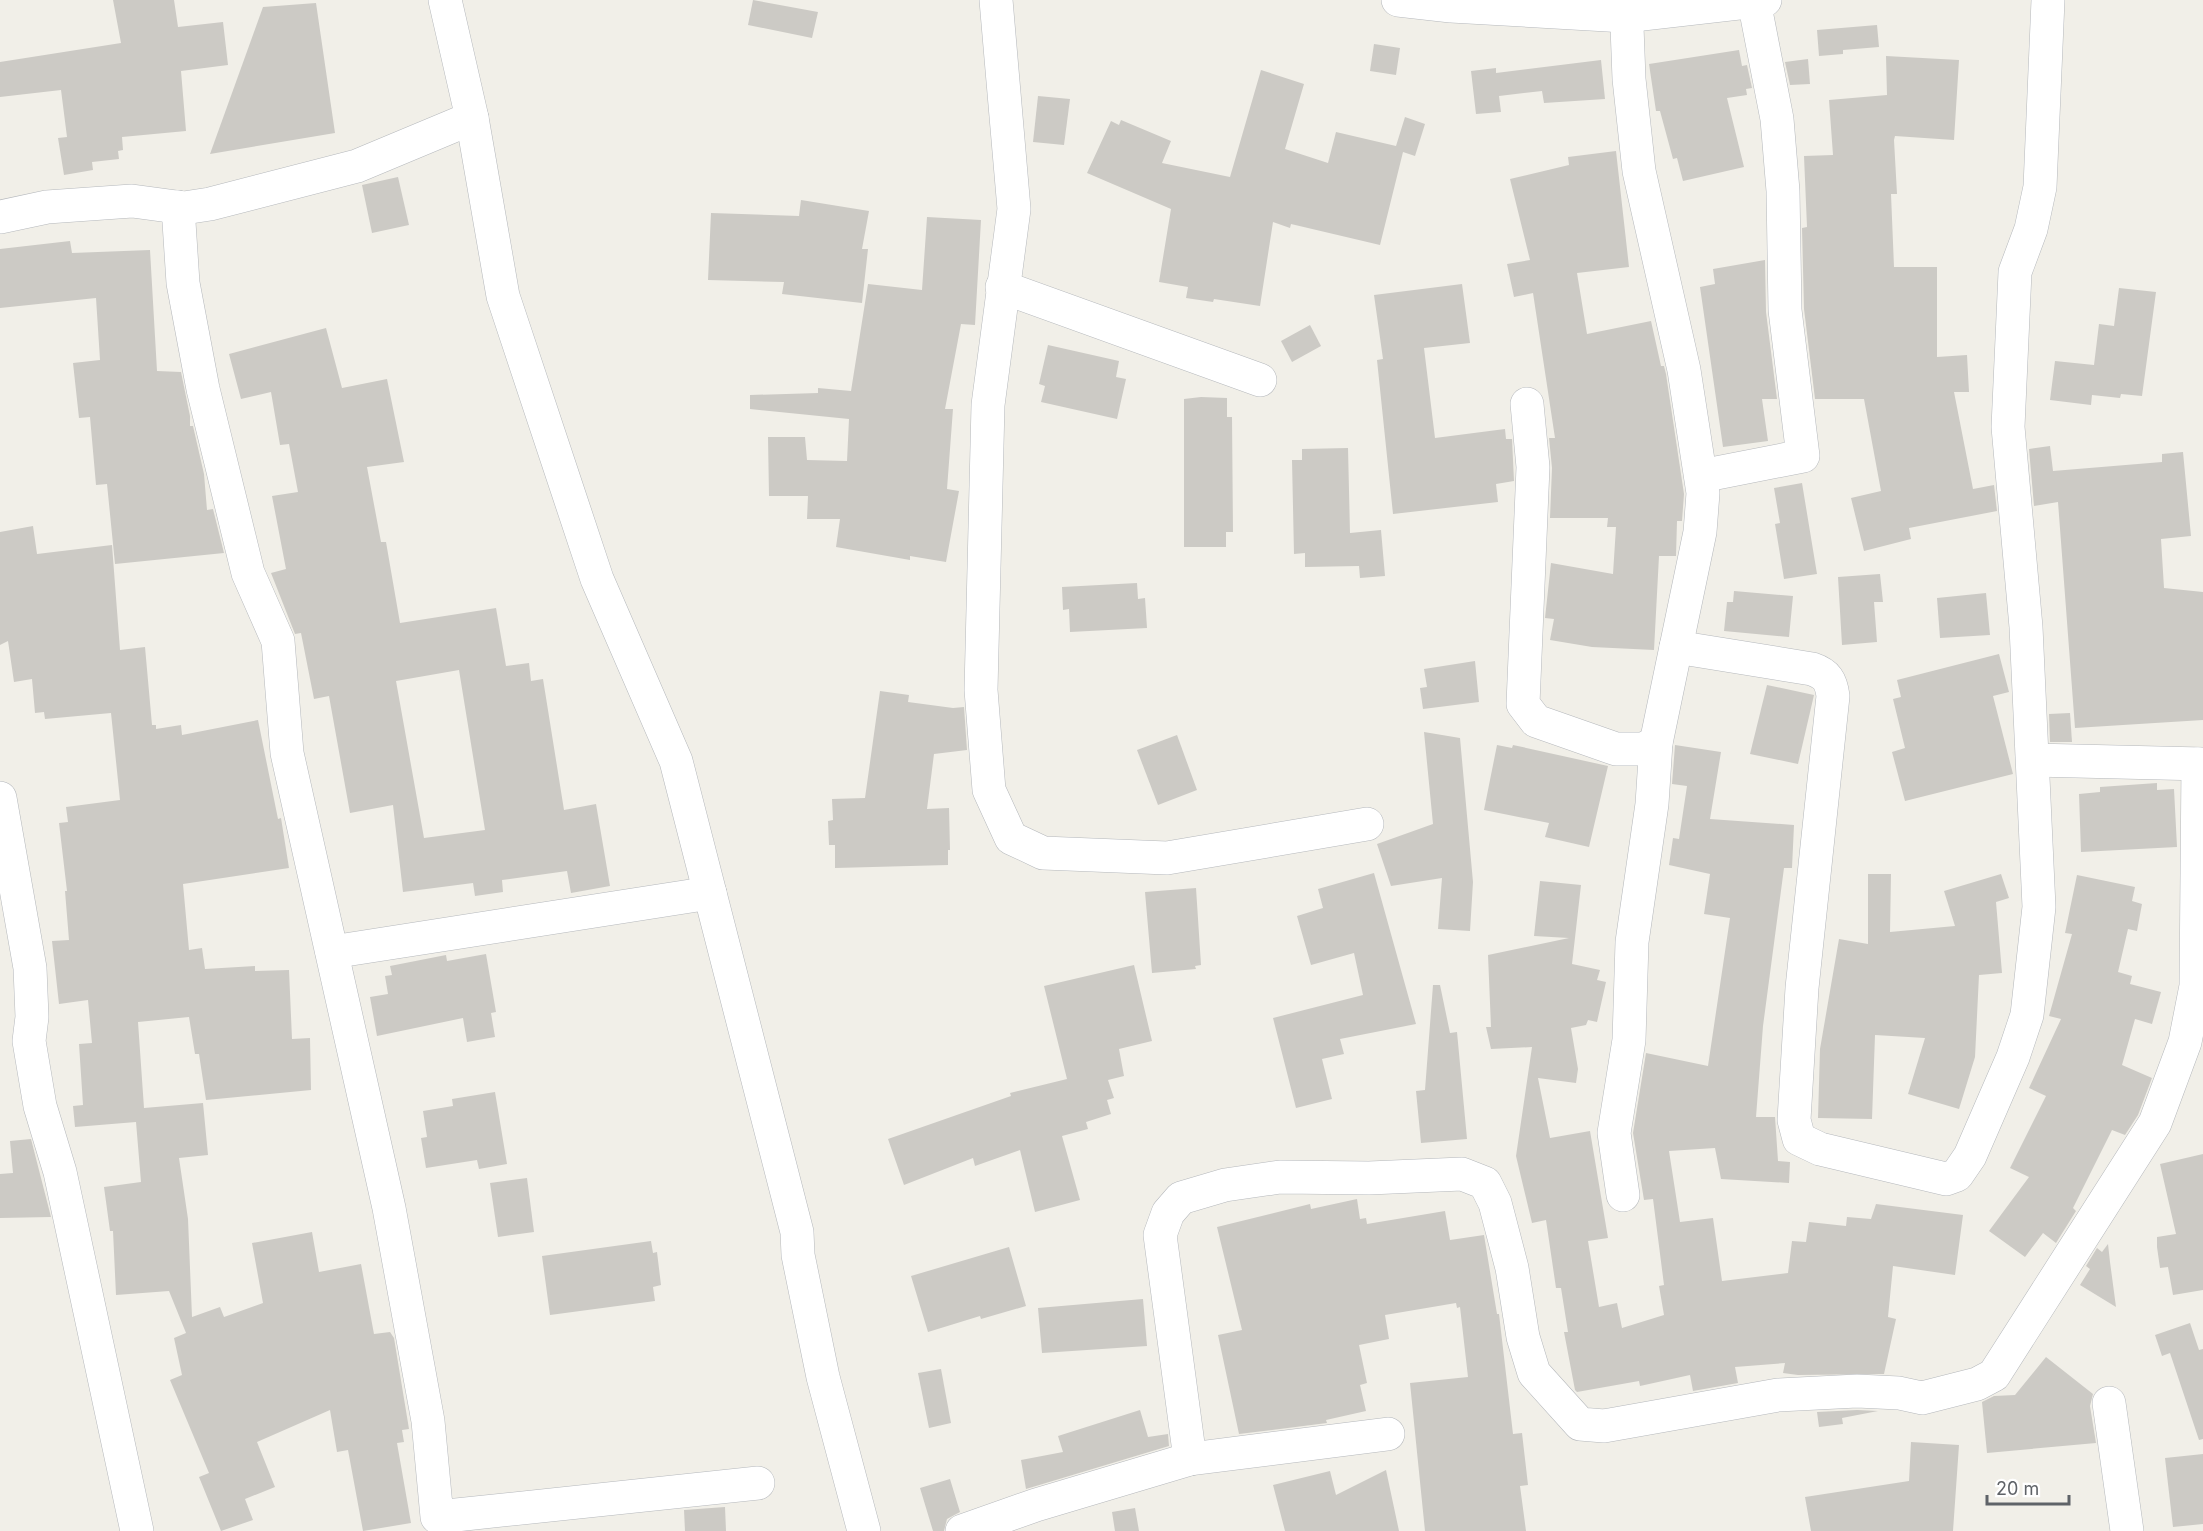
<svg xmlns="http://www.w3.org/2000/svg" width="2203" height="1531" viewBox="0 0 2203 1531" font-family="Inter,sans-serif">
<rect width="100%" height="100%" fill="#f1efe8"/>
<g fill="#cccac5" fill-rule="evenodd">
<path d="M113,0H174L178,27L223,22L228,65L181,71L186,131L122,137L123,150L118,151L119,159L92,162L93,170L64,175L58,138L67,137L61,90L0,97V62L121,43Z"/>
<path d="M753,0L818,12L812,38L748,25Z"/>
<path d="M316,3L335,133L210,154L263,7Z"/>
<path d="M1877,25L1879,47L1843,50V54L1819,56L1817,30Z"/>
<path d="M1374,44L1400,48L1396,75L1370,71Z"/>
<path d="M1739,50L1742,66L1747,65L1752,88L1746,89L1747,95L1727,98L1744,167L1683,181L1677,158L1673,159L1660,111H1656L1649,64Z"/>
<path d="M1886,56L1959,60L1954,140L1895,136L1894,140L1897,194H1891L1894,267H1937V357L1967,355L1969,392H1954L1973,489L1994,485L1997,511L1909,528L1911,539L1864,551L1851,498L1881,491L1864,399H1815L1804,309L1802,228L1807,227L1804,156L1833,155L1829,100L1887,95Z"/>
<path d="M1808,59L1810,84L1790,85L1785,62Z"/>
<path d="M1601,60L1605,99L1544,103L1542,91L1499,96L1501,112L1476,114L1471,71L1496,68V73Z"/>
<path d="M1261,70L1304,84L1285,149L1328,163L1336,132L1396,146L1405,117L1425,124L1415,156L1403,152L1380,245L1291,224L1290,228L1273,222L1260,306L1214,299L1213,302L1186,298L1188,287L1159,282L1171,209L1087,173L1111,121L1119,125L1121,120L1171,141L1162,163L1230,177Z"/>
<path d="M1038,96L1070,99L1064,145L1033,142Z"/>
<path d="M1616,151L1629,267L1577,273L1587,334L1651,321L1661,366H1664L1666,374L1684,494L1682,521H1677L1676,556H1659L1654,650L1592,647L1550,640L1554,619L1545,618L1551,563L1613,574L1616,527H1607L1608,518H1550L1552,468L1549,438H1555L1533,293L1514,297L1507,264L1530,260L1510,179L1569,165L1568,157Z"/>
<path d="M398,177L409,225L372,233L362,185Z"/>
<path d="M801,200L869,211L862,249H868L862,303L782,294L784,282L708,280L711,213L799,216Z"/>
<path d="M927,217L981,220L975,325L961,324L945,409H953L947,489L959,491L946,562L910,556V560L836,547L840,519H807L808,496H769L768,437H805L807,460L847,461L849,419L750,409V395L818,393V388L851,391L868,284L922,290Z"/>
<path d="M70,241L72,253L150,250L157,371L181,372L190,416V426H193L204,474L207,510L213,509L224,553L115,564L107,484L96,485L90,417L79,418L73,363L100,360L96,298L0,308V249Z"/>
<path d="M1765,260L1766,312L1777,399H1762L1768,441L1723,447L1700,287L1715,284L1713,269Z"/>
<path d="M1462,284L1470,343L1424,348L1435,438L1505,429L1506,439H1512L1514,481L1496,484L1498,502L1393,514L1377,360L1383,359L1374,295Z"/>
<path d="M2119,288L2156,292L2142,396L2121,394L2120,398L2092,395L2091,405L2050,400L2055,361L2094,365L2099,324L2114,326Z"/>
<path d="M1310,325L1321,346L1292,362L1281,341Z"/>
<path d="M326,328L342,388L387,379L404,462L367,467L381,542H386L400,623L496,608L506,666L529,663L531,681L543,679L564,810L596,804L610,886L571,893L567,871L502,880L503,892L475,896L473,883L403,892L393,805L350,813L329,696L314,699L301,633L295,634L271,573L286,569L272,496L298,492L289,444L280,445L271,392L241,399L229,354ZM459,670L485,830L424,838L396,681Z"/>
<path d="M1048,345L1119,361L1116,377L1126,379L1117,419L1041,402L1045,386L1039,384Z"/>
<path d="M1201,397L1227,398V417H1232L1233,532H1226V547H1184V399Z"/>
<path d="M2050,446L2053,471L2162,462V454L2183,452L2191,536L2161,539L2164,588L2203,592V720L2075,728L2058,502L2034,506L2029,449Z"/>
<path d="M1348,448L1350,533L1381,530L1385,576L1360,578L1359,566L1305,567V553L1294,554L1292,460H1302V449Z"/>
<path d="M1802,483L1817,574L1784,579L1775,524L1780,523L1774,488Z"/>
<path d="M33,526L37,554L112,545L120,650L145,647L152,725H156V729L181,725L182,735L258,720L278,819L281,818L289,868L183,884L189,950L202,948L205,969L255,966V971L289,970L292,1039L310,1038L311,1090L206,1100L199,1054H195L189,1017L138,1022L144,1108L203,1103L208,1155L179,1158L188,1219L192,1317L220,1307L224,1317L263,1303L252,1243L312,1232L319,1272L361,1264L374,1334L390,1332L394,1338L409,1429L402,1430L404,1442L397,1443L411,1523L363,1531L348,1450L337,1452L330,1410L257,1442L275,1487L245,1499L253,1520L221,1531L199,1477L209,1473L170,1380L182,1375L174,1338L186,1333L169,1291L116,1295L113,1231H110L104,1187L141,1182L136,1122L75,1127L73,1106L83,1105L79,1044L92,1043L88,1000L59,1004L52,941L69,940L65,891H67L59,823L68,822L66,807L120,800L111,713L45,719L44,712L35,713L32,679L14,682L8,641L0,645V532Z"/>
<path d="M1880,574L1883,602H1874L1877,642L1842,645L1838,577Z"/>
<path d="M1137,583L1138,599L1145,598L1147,628L1070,632L1069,609L1063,610L1062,587Z"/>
<path d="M1734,591L1793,596L1789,637L1724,631L1727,602H1733Z"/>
<path d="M1986,593L1990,635L1940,638L1937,598Z"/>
<path d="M1999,654L2009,692L1993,696L2013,774L1905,801L1892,752L1905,748L1893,699L1901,697L1897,680Z"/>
<path d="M1475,661L1479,702L1423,709L1420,688L1427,687L1424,669Z"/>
<path d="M1767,685L1814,695L1798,764L1750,754Z"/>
<path d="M880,691L909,695L908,702L953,708L964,707L967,750L934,754L927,809L949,808L950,850H948V865L835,868V845H829L828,821L833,820L832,799L865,798Z"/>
<path d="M2070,713L2072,742H2050L2049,714Z"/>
<path d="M1424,732L1460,738L1473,882L1470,931L1438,929L1442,878L1391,886L1377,844L1433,824Z"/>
<path d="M1177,735L1197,790L1158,805L1137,750Z"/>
<path d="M1497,745L1512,748L1513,745L1608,766L1589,847L1545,837L1549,823L1484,810Z"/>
<path d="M1675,745L1721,752L1710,819L1794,825L1792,868H1784L1763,1026L1756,1117H1775L1778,1161L1790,1162L1789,1183L1721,1179L1715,1148L1669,1151L1680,1222L1713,1218L1722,1281L1788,1273L1792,1241L1806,1242L1809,1222L1846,1226L1847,1217L1871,1219L1876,1204L1963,1215L1955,1275L1893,1266L1888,1317L1896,1319L1884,1374L1798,1375L1783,1373L1785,1363L1735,1367L1738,1383L1693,1391L1690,1375L1640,1386L1639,1381L1577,1392L1575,1390L1564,1332H1568L1561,1288H1556L1546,1220L1532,1223L1516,1156L1532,1047L1491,1049L1486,1027H1491L1488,955L1569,938L1534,936L1540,881L1581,885L1572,964L1600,970L1597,980L1606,982L1597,1022L1588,1020L1586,1025L1571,1028L1578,1069L1576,1083L1538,1078L1550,1138L1590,1131L1608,1238L1588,1241L1599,1307L1617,1303L1622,1328L1664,1315L1659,1286L1664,1285L1653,1199L1644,1200L1633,1133L1646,1053L1708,1066L1730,918L1704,914L1710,874L1669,865L1673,838L1679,839L1687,786L1672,784Z"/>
<path d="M2157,783V790L2174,789L2177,847L2081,852L2079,794L2100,792V787Z"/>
<path d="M1374,873L1416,1024L1340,1039L1344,1054L1322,1059L1332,1099L1296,1108L1273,1018L1363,995L1354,953L1311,965L1297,916L1323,908L1318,889Z"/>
<path d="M1868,874H1891L1890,932L1955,926L1944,891L2001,874L2009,898L1996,902L2002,973L1979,975L1975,1057L1959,1109L1908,1094L1925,1038L1875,1035L1872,1119L1818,1118L1820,1049L1839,939L1868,944Z"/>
<path d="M2077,875L2135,887L2132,901L2142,904L2137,931L2128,929L2118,972L2132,976L2130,984L2161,992L2152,1024L2135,1019L2122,1065L2152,1078L2138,1115L2125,1135L2112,1130L2073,1208L2076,1211L2056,1243L2043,1233L2025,1257L1989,1231L2029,1177L2010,1168L2046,1096L2029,1088L2061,1019L2049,1016L2072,934L2065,933Z"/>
<path d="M1196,888L1201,965L1195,966L1196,969L1152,973L1145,892Z"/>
<path d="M486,954L496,1012L491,1013L495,1037L467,1042L463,1018L377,1036L370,997L388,994L385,976L392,975L390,966L446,955L447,961Z"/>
<path d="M1134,965L1152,1041L1119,1049L1124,1076L1108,1080L1114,1098L1107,1100L1111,1114L1086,1122L1088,1129L1062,1136L1080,1200L1035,1212L1020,1150L975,1166L973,1158L904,1185L888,1139L1011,1096L1010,1093L1067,1079L1044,986Z"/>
<path d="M1433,985H1440L1450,1033L1457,1032L1467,1139L1421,1143L1416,1091L1425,1090Z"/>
<path d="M495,1092L507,1164L479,1169L477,1160L426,1168L421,1138L427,1137L423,1111L453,1106L452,1099Z"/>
<path d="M31,1139L51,1217L0,1218V1174L13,1173L10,1141Z"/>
<path d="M2203,1154V1290L2173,1295L2168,1267L2160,1268L2157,1247V1237L2176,1234L2160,1164Z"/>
<path d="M527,1178L534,1232L498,1237L490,1183Z"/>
<path d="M1357,1199L1360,1219L1366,1218L1367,1224L1445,1211L1450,1240L1484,1235L1497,1314H1499L1513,1434L1522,1433L1528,1485L1520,1486L1526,1531H1425L1410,1383L1468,1377L1460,1307L1457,1308L1456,1303L1385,1315L1389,1339L1359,1345L1367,1383L1360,1385L1366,1411L1326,1420L1327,1423L1239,1434L1218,1335L1242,1330L1217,1227L1310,1204L1311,1209Z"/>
<path d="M651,1241L653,1253L657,1252L661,1285L653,1287L655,1301L550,1315L542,1256Z"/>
<path d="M2108,1244L2110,1262L2116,1307L2080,1285L2090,1269L2086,1266L2097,1248L2102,1252Z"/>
<path d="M1009,1247L1026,1306L981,1319L980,1316L928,1332L911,1276Z"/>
<path d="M1143,1299L1147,1346L1042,1353L1038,1308Z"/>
<path d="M2190,1323L2199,1350L2203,1349V1439L2199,1440L2170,1353L2162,1356L2155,1335Z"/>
<path d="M2046,1357L2093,1394L2090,1406L2096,1443L1987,1453L1982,1402L1994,1396L2015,1395Z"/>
<path d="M941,1369L951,1423L929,1428L918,1373Z"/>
<path d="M1140,1410L1148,1437L1168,1434L1169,1446L1026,1489L1021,1460L1063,1452L1058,1436Z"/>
<path d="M1857,1410L1878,1411L1842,1418L1843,1424L1819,1427L1817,1412Z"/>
<path d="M1911,1442L1959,1445L1953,1531H1811L1805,1497L1909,1481Z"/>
<path d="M2203,1454V1524L2173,1527L2165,1458Z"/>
<path d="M1386,1470L1399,1531H1285L1273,1485L1330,1471L1336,1495Z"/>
<path d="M950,1479L960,1512L947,1519L944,1531H933L920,1488Z"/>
<path d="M725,1507L726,1531H685L684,1510Z"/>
<path d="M1135,1508L1139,1531H1115L1112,1512Z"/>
</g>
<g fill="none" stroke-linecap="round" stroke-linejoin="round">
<g stroke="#b5b8bc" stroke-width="34">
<g id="minor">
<path d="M445,0L472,118L503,296L597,579L676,761L797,1232L798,1255L823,1377L864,1531"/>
<path d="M996,0L1014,209L988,405L981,690L989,790L1011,838L1043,853L1167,858L1367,824"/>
<path d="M178,207L183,283L203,389L248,573L278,641L287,753L389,1208L428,1421L437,1517L758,1483"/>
<path d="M0,217L47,207L132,201L184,208L210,204L357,166L472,118"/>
<path d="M1002,287L1260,380"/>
<path d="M1527,404L1533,467L1523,704L1536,721L1616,749H1643L1656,743"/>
<path d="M1701,476L1803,456L1785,310L1783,191L1777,119L1754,1"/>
<path d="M1676,647L1812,669C1827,674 1831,681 1833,696L1802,988L1794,1120L1799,1139L1820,1149L1946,1179L1957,1175L1970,1156L2013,1057L2027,1015L2039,907L2026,627L2008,427L2015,272L2031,229L2040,187L2048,0"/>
<path d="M2033,760L2203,764"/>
<path d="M0,798L30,968L32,1017L29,1041L40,1106L60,1172L137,1531"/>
<path d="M332,952L710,893"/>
<path d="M1623,1195L1614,1133L1629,1040L1632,942L1652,804L1656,743L1700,532L1703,493L1684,370L1639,171L1629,79L1626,0"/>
<path d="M2109,1403L2127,1531"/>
<path d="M1190,1459L1160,1235L1168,1213L1181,1198L1225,1185L1280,1177L1369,1178L1462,1174L1485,1183L1495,1203L1512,1268L1523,1337L1534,1373L1580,1424L1604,1426L1778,1395L1857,1391L1899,1393L1922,1398L1977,1384L1994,1375L2155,1123L2185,1042L2196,986L2198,764"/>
<path d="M962,1531L1036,1505L1190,1459L1388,1434"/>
</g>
</g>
<g stroke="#b5b8bc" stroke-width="34">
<path id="tertiary" d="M1398,0L1451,6L1625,16L1765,0"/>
</g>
<use href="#minor" stroke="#fff" stroke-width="33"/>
<use href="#tertiary" stroke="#fff" stroke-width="33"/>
</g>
<path d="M1987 1495v9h82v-9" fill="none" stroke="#5f6368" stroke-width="3"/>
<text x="1996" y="1495" font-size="18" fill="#5f6368" stroke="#ffffff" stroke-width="4.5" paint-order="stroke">20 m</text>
</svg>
